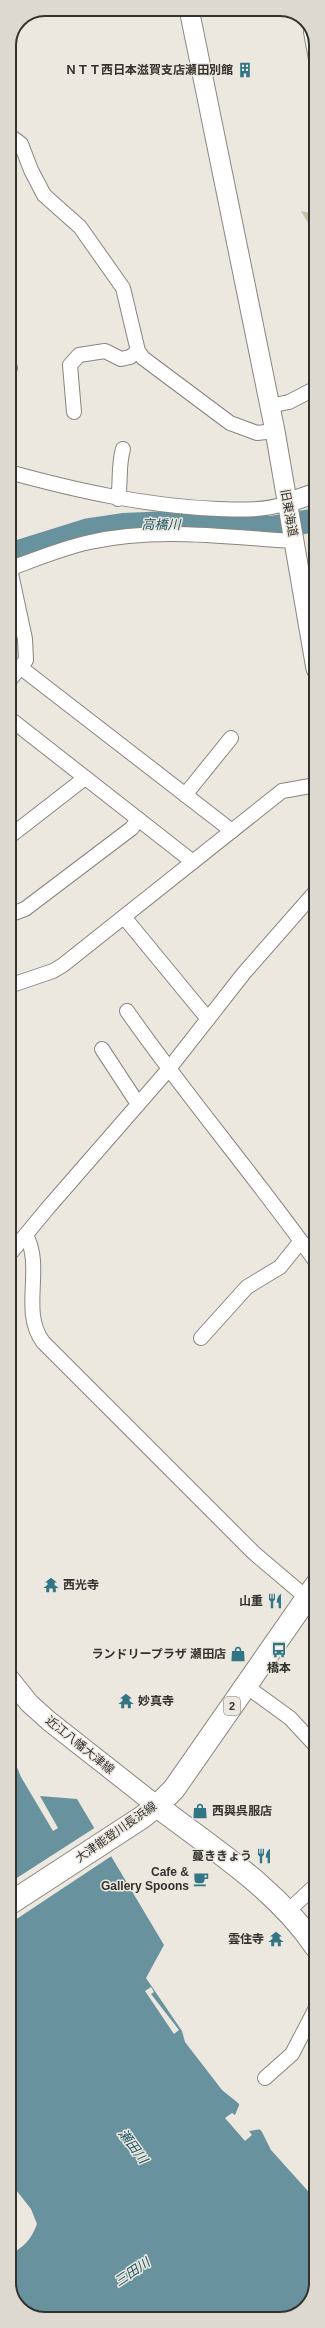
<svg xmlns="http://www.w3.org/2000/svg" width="325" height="2328" viewBox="0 0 325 2328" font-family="Helvetica,'Noto Sans JP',sans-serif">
<rect width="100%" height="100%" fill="#ece7df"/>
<path fill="#c1c4a5" d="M316,208V236L301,211L310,213Z"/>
<path fill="#68939e" d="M9,1748L21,1777L53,1831L58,1828L40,1796L77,1799L164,1945L146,1978L182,2031L185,2042L222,2090L238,2103L262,2132L271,2150L316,2200V2283L307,2307L284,2319H41L19,2308L9,2287V2255C24,2247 31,2240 37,2224L31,2209L9,2181Z"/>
<g fill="#ece7df">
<path d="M96,1827L113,1855L9,1924V1883Z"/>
<path d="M151,1987L154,1992L151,1994L179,2030L174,2034L145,1991Z"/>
<path d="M240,2103L262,2129L249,2131L252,2135L245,2141L225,2118L232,2113L235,2115Z"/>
</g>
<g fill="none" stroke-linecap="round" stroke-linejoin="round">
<path stroke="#68939e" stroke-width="24" d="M9,555L89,530L123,525L171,523L271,528L316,520"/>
<g stroke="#8a857e" stroke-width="16">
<g id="street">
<path d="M311,32L316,59"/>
<path d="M9,135L21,144L31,170L44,195L80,227L123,288L138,351L143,358L230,423L257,433L275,431"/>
<path d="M9,368H10"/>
<path d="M269,406L289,402L316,388"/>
<path d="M74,412L70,365L79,355L105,351L121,359L130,357L138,351"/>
<path d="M9,472C78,491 146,506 218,509C242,510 264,511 287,503"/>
<path d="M118,499C121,482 118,466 123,449"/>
<path d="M9,569C36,559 62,548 90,542C157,527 226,537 293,541"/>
<path d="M20,667L232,831"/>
<path d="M9,681L26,660L25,639L10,569"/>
<path d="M9,718L193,862"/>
<path d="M185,795L231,738"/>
<path d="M9,837L85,778"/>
<path d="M9,915L25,909L132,828L138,819"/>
<path d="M124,917L208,1019"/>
<path d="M9,986L53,971L63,965L282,791L316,785"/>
<path d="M127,1011C187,1097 255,1176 316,1262"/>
<path d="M102,1049L138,1104"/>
<path d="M26,1235C44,1268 20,1311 43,1342L254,1553L307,1598"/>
<path d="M9,1255L47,1209L168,1070L244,973L316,891"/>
<path d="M201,1338L247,1287L280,1267L301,1241"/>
<path d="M246,1686L290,1718L316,1746"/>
<path d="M288,1911L316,1885"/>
<path d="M265,2078L292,2054L316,2008"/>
</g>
</g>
<g stroke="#8a857e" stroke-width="21">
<g id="secondary">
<path d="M189,9L275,431L316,669"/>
<path d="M287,503L316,493"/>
<path d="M9,1678L29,1703L49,1721L157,1806"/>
</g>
</g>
<g stroke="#8a857e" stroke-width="24">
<g id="primary">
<path d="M157,1806C213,1849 276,1888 316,1947"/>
<path d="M9,1904L141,1818L157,1806L174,1789L316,1585"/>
</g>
</g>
<use href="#street" stroke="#fff" stroke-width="14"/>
<use href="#secondary" stroke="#fff" stroke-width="19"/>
<use href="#primary" stroke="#fff" stroke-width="22"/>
</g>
<defs>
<g id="building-bare" transform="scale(1.2)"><path d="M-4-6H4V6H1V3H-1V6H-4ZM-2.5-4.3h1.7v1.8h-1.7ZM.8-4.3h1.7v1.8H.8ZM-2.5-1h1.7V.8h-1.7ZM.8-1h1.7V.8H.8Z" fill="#327686" stroke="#ece7df" stroke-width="2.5" paint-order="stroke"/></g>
<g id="temple-bare" transform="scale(1.2)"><path d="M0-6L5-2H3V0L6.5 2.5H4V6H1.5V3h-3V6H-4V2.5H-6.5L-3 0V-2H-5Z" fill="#327686" stroke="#ece7df" stroke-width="2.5" paint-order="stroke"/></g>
<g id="restaurant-bare" transform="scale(1.2)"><path d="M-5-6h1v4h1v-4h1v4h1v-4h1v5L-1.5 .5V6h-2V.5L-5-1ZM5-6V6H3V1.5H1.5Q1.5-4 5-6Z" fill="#327686" stroke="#ece7df" stroke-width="2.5" paint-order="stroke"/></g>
<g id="bus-bare" transform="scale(1.2)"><path d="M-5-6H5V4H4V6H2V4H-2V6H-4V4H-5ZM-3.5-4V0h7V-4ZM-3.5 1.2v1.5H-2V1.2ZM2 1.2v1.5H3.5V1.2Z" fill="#327686" stroke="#ece7df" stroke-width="2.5" paint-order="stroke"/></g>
<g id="shop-bare" transform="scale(1.2)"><path d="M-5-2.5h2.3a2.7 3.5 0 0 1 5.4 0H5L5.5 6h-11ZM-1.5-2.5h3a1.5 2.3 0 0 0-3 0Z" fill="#327686" stroke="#ece7df" stroke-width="2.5" paint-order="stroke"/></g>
<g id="cafe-bare" transform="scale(1.2)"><path d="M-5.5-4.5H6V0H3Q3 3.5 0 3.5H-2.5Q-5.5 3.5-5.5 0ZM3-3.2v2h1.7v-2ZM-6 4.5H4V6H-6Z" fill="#327686" stroke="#ece7df" stroke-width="2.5" paint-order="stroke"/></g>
</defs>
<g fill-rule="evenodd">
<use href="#building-bare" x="245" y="70"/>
<use href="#temple-bare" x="51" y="1585"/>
<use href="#restaurant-bare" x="275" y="1601"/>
<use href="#bus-bare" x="279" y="1650"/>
<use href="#shop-bare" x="238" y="1654"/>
<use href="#temple-bare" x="126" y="1701"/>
<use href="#shop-bare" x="200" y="1811"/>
<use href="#restaurant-bare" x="264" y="1856"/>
<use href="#cafe-bare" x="201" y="1879"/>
<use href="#temple-bare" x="276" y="1939"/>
</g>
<g text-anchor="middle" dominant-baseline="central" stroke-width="3" stroke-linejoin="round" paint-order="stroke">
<rect fill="#ece7df" stroke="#6b6864" stroke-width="1" x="224" y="1697" width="16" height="18" rx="3"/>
<g font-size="11" font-weight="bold" fill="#34322f">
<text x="232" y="1706">2</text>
</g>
<g font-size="12" font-weight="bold" fill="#34322f" stroke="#ece7df" text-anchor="end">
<text x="233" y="70">ＮＴＴ西日本滋賀支店瀬田別館</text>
<text x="63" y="1585" text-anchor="start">西光寺</text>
<text x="263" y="1601">山重</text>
<text x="226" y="1654">ランドリープラザ 瀬田店</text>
<text x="279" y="1668" text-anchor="middle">橋本</text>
<text x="138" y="1701" text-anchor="start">妙真寺</text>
<text x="212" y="1811" text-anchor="start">西與呉服店</text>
<text x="252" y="1856">蔓ききょう</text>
<text x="189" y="1872">Cafe &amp;<tspan x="189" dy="14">Gallery Spoons</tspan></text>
<text x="264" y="1939">雲住寺</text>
</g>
<g font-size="12" fill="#34322f" stroke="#ece7df">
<text transform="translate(289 513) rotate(80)">旧東海道</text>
<text transform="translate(80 1745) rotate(39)">近江八幡大津線</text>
<text transform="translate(116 1832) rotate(-35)">大津能登川長浜線</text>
</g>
<g font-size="13" font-style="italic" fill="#1a5663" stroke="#ece7df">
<text x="161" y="524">高橋川</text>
<text transform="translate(133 2146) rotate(53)">瀬田川</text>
<text transform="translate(132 2272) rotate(-34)">三田川</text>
</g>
</g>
<path d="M0 0H325V2328H0ZM45 16H280A29 29 0 0 1 309 45V2283A29 29 0 0 1 280 2312H45A29 29 0 0 1 16 2283V45A29 29 0 0 1 45 16Z" fill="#ddd9d1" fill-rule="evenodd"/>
<path fill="none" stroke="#34322f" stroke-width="2" d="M45 16H280A29 29 0 0 1 309 45V2283A29 29 0 0 1 280 2312H45A29 29 0 0 1 16 2283V45A29 29 0 0 1 45 16Z"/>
</svg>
